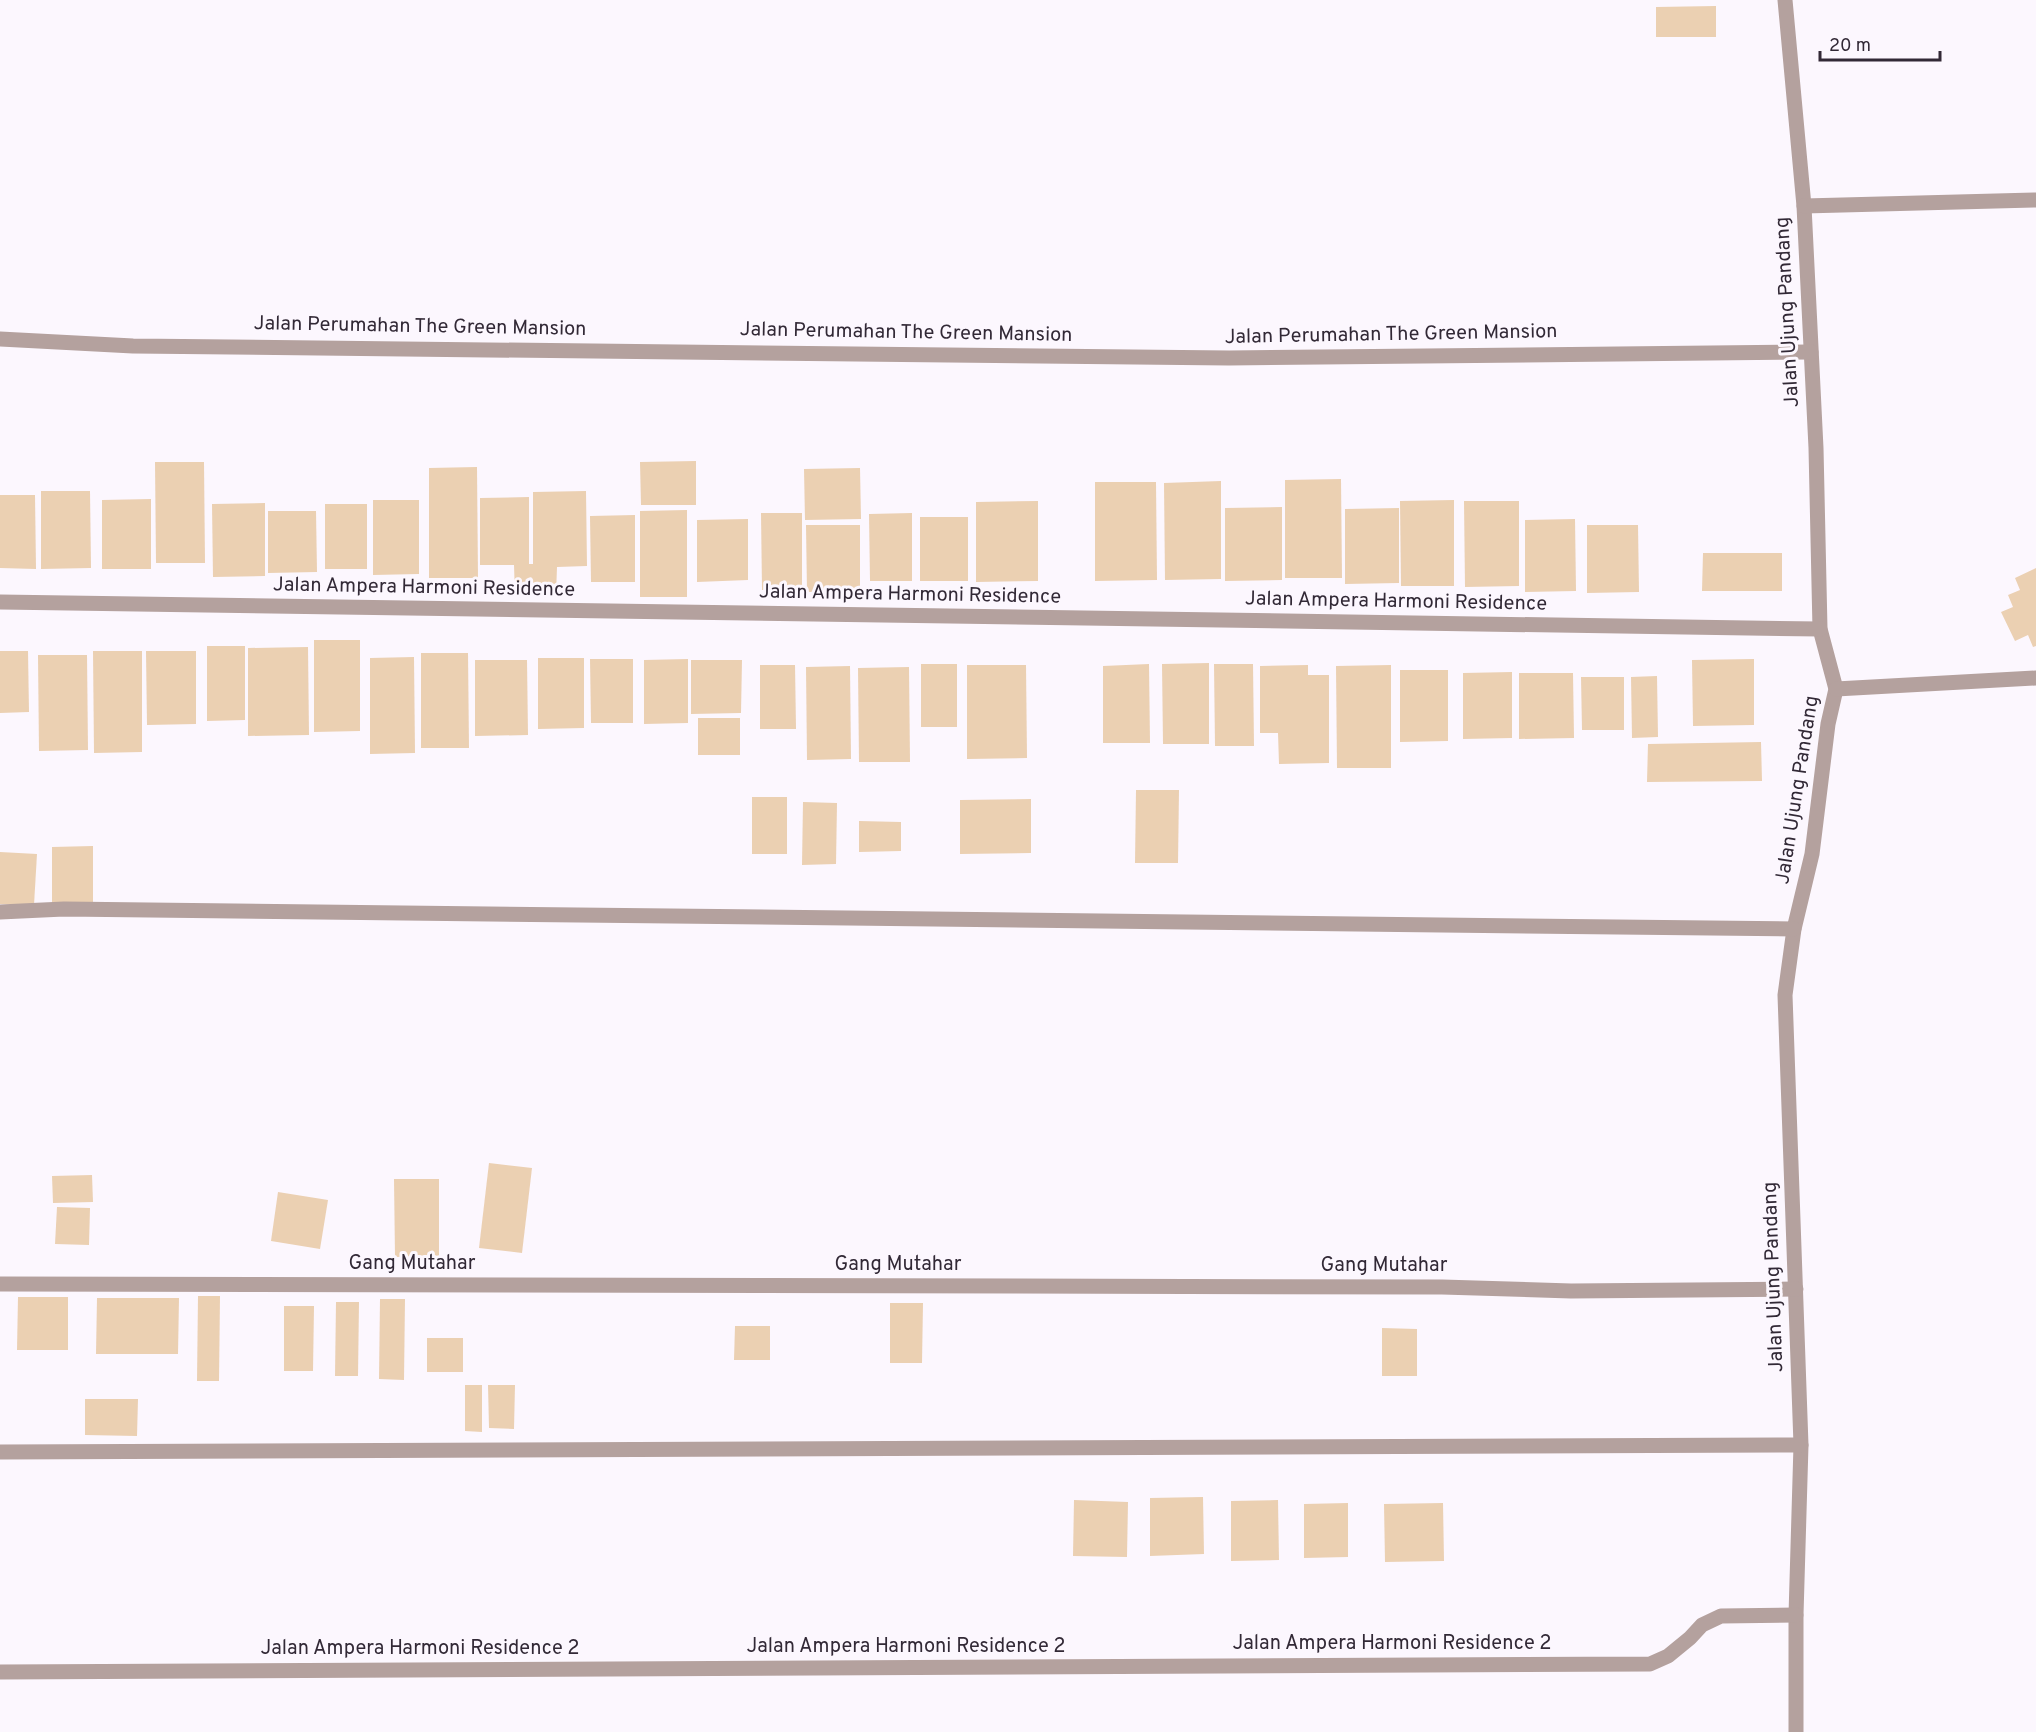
<svg xmlns="http://www.w3.org/2000/svg" width="2036" height="1732" viewBox="0 0 2036 1732" font-family="Overpass,sans-serif">
<rect width="100%" height="100%" fill="#fcf7fe"/>
<g fill="#ebd0b2">
<path d="M1716,6V37H1656V7Z"/>
<path d="M696,461V505H641L640,462Z"/>
<path d="M155,462H204L205,563H156Z"/>
<path d="M477,467L478,578H429V468Z"/>
<path d="M860,468L861,519L805,520L804,469Z"/>
<path d="M1341,479L1342,578H1285V480Z"/>
<path d="M1221,481V579L1165,580L1164,483Z"/>
<path d="M1095,482H1156L1157,580L1095,581Z"/>
<path d="M41,491H90L91,568L41,569Z"/>
<path d="M586,491L587,566L557,567L556,595L515,596L514,565H480V498L529,497V564H533V492Z"/>
<path d="M0,495H35L36,569L0,568Z"/>
<path d="M151,499V569H102V500Z"/>
<path d="M373,500H419V574L373,575Z"/>
<path d="M1454,500V586H1401L1400,501Z"/>
<path d="M1038,501V581L976,582V502Z"/>
<path d="M1464,501H1519V586L1465,587Z"/>
<path d="M265,503V576L213,577L212,504Z"/>
<rect x="325" y="504" width="42" height="65"/>
<path d="M1282,507V580L1225,581V508Z"/>
<path d="M1399,508V583L1345,584V509Z"/>
<path d="M687,510V597H640V511Z"/>
<path d="M268,511H316L317,572L268,573Z"/>
<path d="M761,513H802V590H762Z"/>
<path d="M912,513V581H870L869,514Z"/>
<path d="M635,515V582H591L590,516Z"/>
<rect x="920" y="517" width="48" height="64"/>
<path d="M748,519V580L697,582V520Z"/>
<path d="M1575,519L1576,591L1525,592V520Z"/>
<path d="M806,525H860V591L807,592Z"/>
<path d="M1587,525H1638L1639,592L1587,593Z"/>
<path d="M1703,553H1782V591H1702Z"/>
<path d="M2036,568V646L2033,647L2028,635L2015,641L2001,612L2013,607L2008,595L2020,590L2015,578Z"/>
<path d="M314,640H360V731L314,732Z"/>
<path d="M207,646H245V720L207,721Z"/>
<path d="M308,647L309,735L248,736V648Z"/>
<path d="M0,651H28L29,712L0,713Z"/>
<path d="M93,651H142V752L94,753Z"/>
<path d="M146,651H196V724L147,725Z"/>
<path d="M421,653H468L469,748H421Z"/>
<path d="M38,655H87L88,750L39,751Z"/>
<path d="M414,657L415,753L370,754V658Z"/>
<path d="M538,658H584V728L538,729Z"/>
<path d="M590,659H633V723H591Z"/>
<path d="M688,659V723L644,724V660Z"/>
<path d="M1754,659V725L1693,726L1692,660Z"/>
<path d="M475,660H527L528,735L475,736Z"/>
<path d="M691,660H742L741,713L691,714Z"/>
<path d="M1209,663V744H1163L1162,664Z"/>
<rect x="921" y="664" width="36" height="63"/>
<path d="M1149,664L1150,743H1103V666Z"/>
<path d="M1214,664H1253L1254,746H1215Z"/>
<path d="M760,665H795L796,729H760Z"/>
<path d="M967,665H1026L1027,758L967,759Z"/>
<path d="M1308,665V675H1329V763L1279,764L1278,733H1260V666Z"/>
<path d="M1391,665V768H1337L1336,666Z"/>
<path d="M850,666L851,759L807,760L806,667Z"/>
<path d="M909,667L910,762H859L858,668Z"/>
<path d="M1400,670H1448V741L1400,742Z"/>
<path d="M1512,672V738L1463,739V673Z"/>
<path d="M1519,673H1573L1574,738L1519,739Z"/>
<path d="M1657,676L1658,737L1632,738L1631,677Z"/>
<path d="M1581,677H1624V730H1582Z"/>
<rect x="698" y="718" width="42" height="37"/>
<path d="M1761,742L1762,781L1647,782L1648,744Z"/>
<path d="M1136,790H1179L1178,863H1135Z"/>
<rect x="752" y="797" width="35" height="57"/>
<path d="M1031,799V853L960,854V800Z"/>
<path d="M803,802L837,803L836,864L802,865Z"/>
<path d="M859,821L901,822V851L859,852Z"/>
<path d="M93,846V908H52V847Z"/>
<path d="M0,852L37,854L34,905L0,904Z"/>
<path d="M489,1163L532,1168L522,1253L479,1248Z"/>
<path d="M92,1175L93,1202L53,1203L52,1176Z"/>
<path d="M394,1179H439V1256L395,1257Z"/>
<path d="M278,1192L328,1200L320,1249L271,1241Z"/>
<path d="M57,1207L90,1208L89,1245L55,1244Z"/>
<path d="M198,1296H220L219,1381H197Z"/>
<path d="M18,1297H68V1350H17Z"/>
<path d="M97,1298H179L178,1354H96Z"/>
<path d="M380,1299H405L404,1380L379,1379Z"/>
<path d="M336,1302H359L358,1376H335Z"/>
<path d="M890,1303H923L922,1363H890Z"/>
<path d="M284,1306H314L313,1371H284Z"/>
<path d="M735,1326H770V1360H734Z"/>
<path d="M1382,1328L1417,1329V1376H1382Z"/>
<rect x="427" y="1338" width="36" height="34"/>
<path d="M465,1385H482V1432L465,1431Z"/>
<path d="M488,1385H515L514,1429L489,1428Z"/>
<path d="M85,1399H138L137,1436L85,1435Z"/>
<path d="M1203,1497L1204,1554L1150,1556V1498Z"/>
<path d="M1074,1500L1128,1502L1127,1557L1073,1556Z"/>
<path d="M1278,1500L1279,1560L1231,1561V1501Z"/>
<path d="M1348,1503V1557L1304,1558V1504Z"/>
<path d="M1443,1503L1444,1561L1385,1562L1384,1504Z"/>
</g>
<g fill="none" stroke-linecap="round" stroke-linejoin="round">
<g stroke="#b4a19e" stroke-width="15">
<path d="M1785,0L1804,206L1816,448L1820,629L1836,689L1828,724L1812,854L1794,929L1785,995L1801,1445L1796,1615V1732"/>
<path d="M1804,206L2036,200"/>
<path d="M0,339L133,346L1229,358L1811,352"/>
<path d="M0,602L1820,629"/>
<path d="M1836,689L2036,678"/>
<path d="M0,912L64,909L1794,929"/>
<path d="M0,1284L1442,1287L1571,1291L1796,1289"/>
<path d="M0,1452L1801,1445"/>
<path d="M0,1672L1650,1664L1668,1656L1690,1638L1702,1625L1721,1616L1796,1615"/>
</g>
</g>
<g text-anchor="middle" dominant-baseline="central" stroke-width="6" stroke-linejoin="round" paint-order="stroke">
<g font-size="20" fill="#322936" stroke="#fcf7fe">
<text transform="translate(1788 312) rotate(-93)">Jalan Ujung Pandang</text>
<text transform="translate(420 327) rotate(1)">Jalan Perumahan The Green Mansion</text>
<text transform="translate(906 333) rotate(1)">Jalan Perumahan The Green Mansion</text>
<text transform="translate(1391 335) rotate(-1)">Jalan Perumahan The Green Mansion</text>
<text transform="translate(424 588) rotate(1)">Jalan Ampera Harmoni Residence</text>
<text transform="translate(910 595) rotate(1)">Jalan Ampera Harmoni Residence</text>
<text transform="translate(1396 602) rotate(1)">Jalan Ampera Harmoni Residence</text>
<text transform="translate(1798 790) rotate(-81)">Jalan Ujung Pandang</text>
<text x="412" y="1264">Gang Mutahar</text>
<text x="898" y="1265">Gang Mutahar</text>
<text x="1384" y="1266">Gang Mutahar</text>
<text transform="translate(1774 1277) rotate(-92)">Jalan Ujung Pandang</text>
<text x="1392" y="1644">Jalan Ampera Harmoni Residence 2</text>
<text x="906" y="1647">Jalan Ampera Harmoni Residence 2</text>
<text x="420" y="1649">Jalan Ampera Harmoni Residence 2</text>
</g>
</g>
<path d="M1820 51v9h120v-9" fill="none" stroke="#322936" stroke-width="3"/>
<text x="1829" y="51" font-size="18" fill="#322936" stroke="#fcf7fe" stroke-width="4.5" paint-order="stroke">20 m</text>
</svg>
